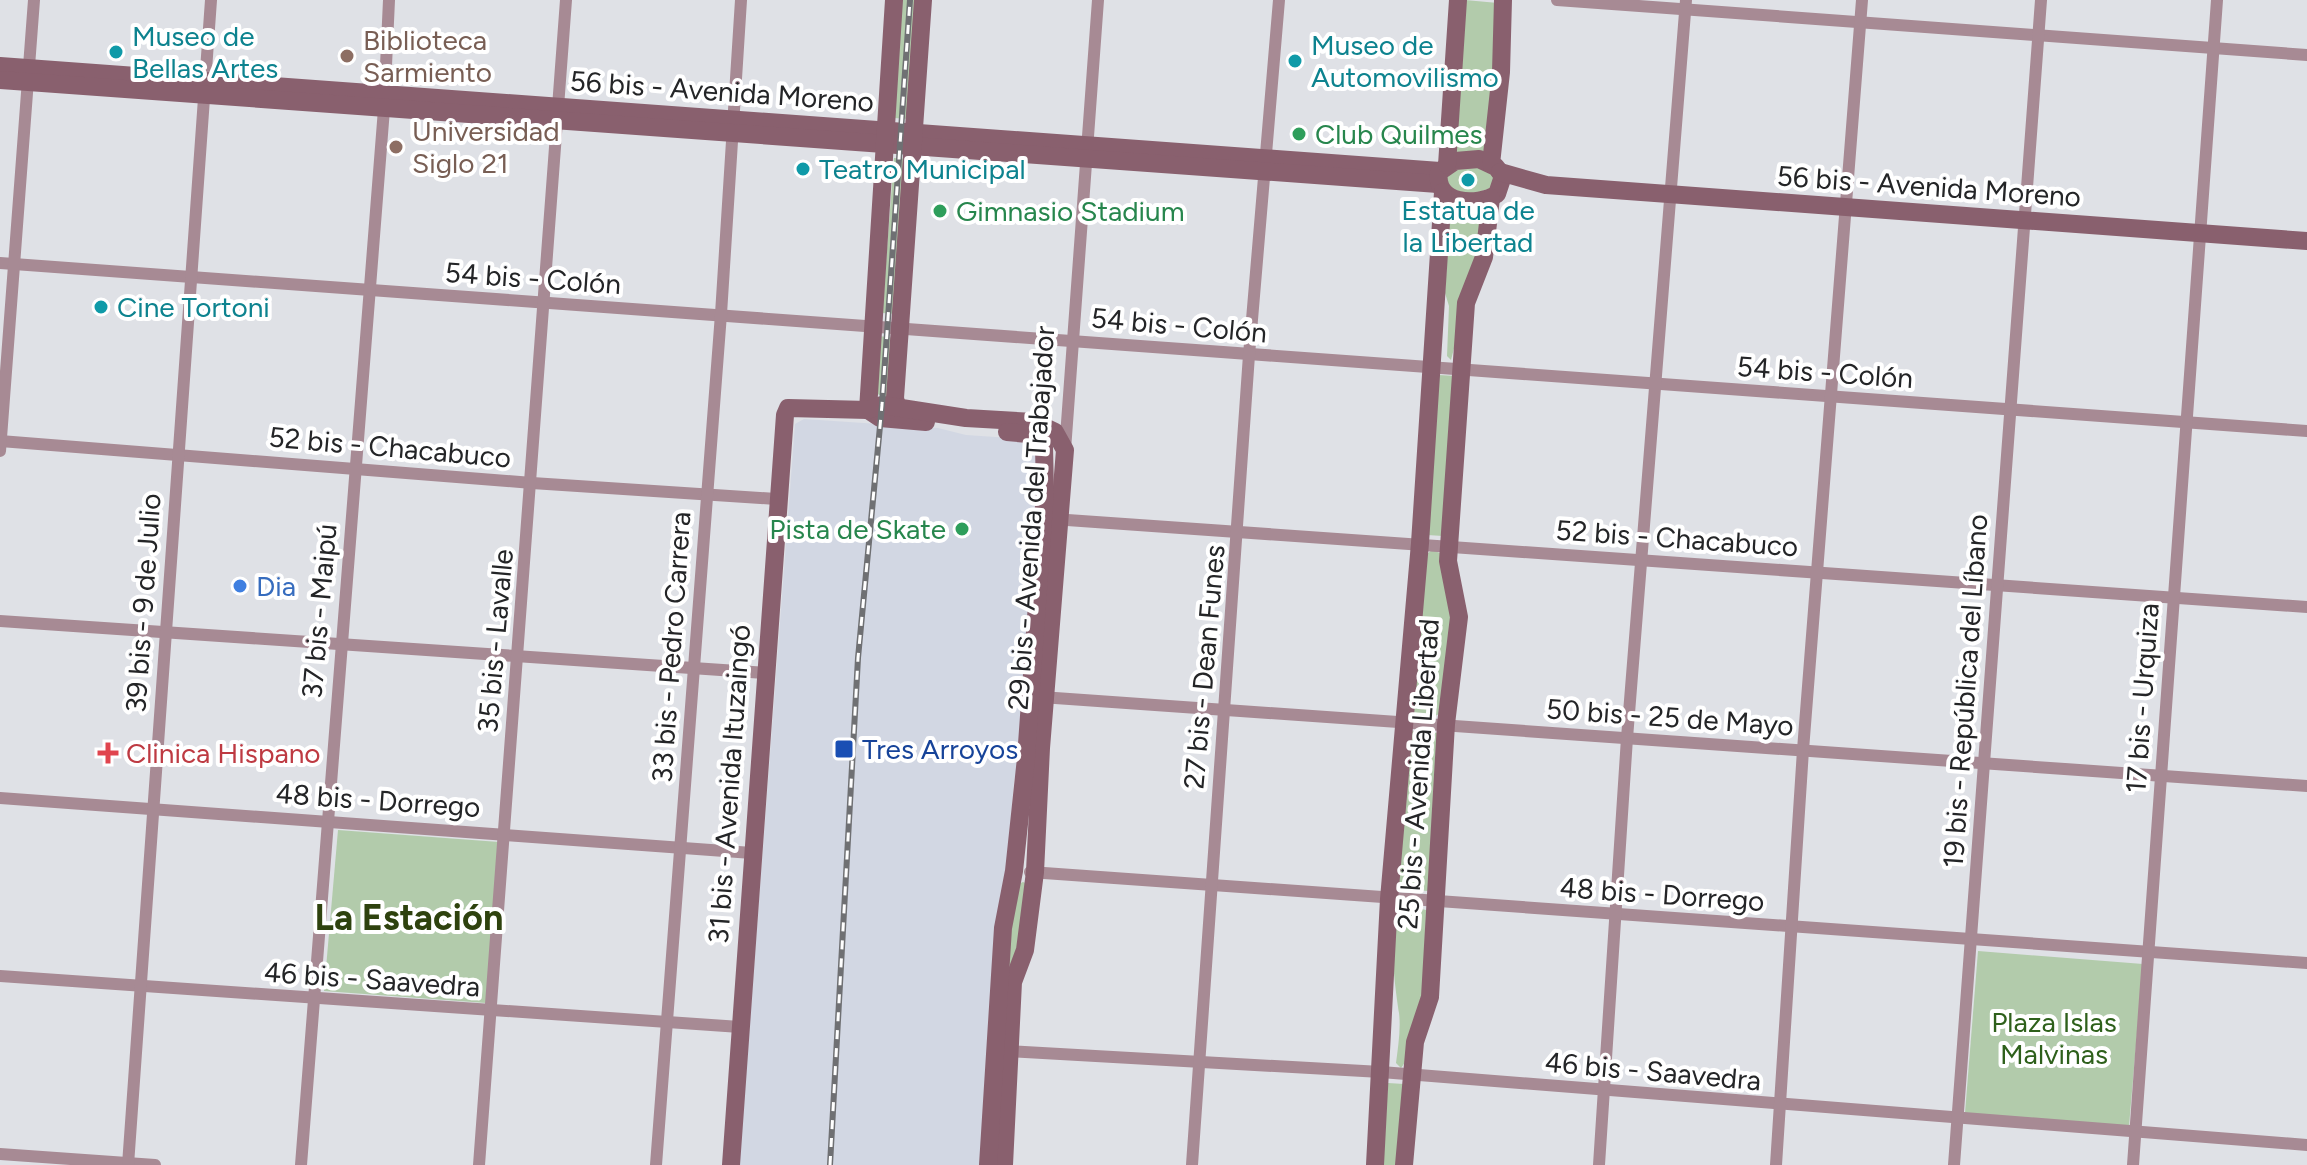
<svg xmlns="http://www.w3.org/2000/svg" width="2307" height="1165" viewBox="0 0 2307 1165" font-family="Figtree,sans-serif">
<rect width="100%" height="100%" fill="#dfe1e6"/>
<path fill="#d2d7e3" d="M804,419L938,428L966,435L1027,439L1035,445L1039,496L1021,751L1014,781L982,1165H739L795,424Z"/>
<g fill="#b2cbab">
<path d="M902,0H918L910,119L894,118Z"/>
<path d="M1465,0L1498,3L1487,155L1454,152Z"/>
<path d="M894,158L910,159L898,314L882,313Z"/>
<path d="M1473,165L1492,173L1495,187L1472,194L1451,190L1444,173Z"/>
<path d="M1453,205L1482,209L1478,254L1451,360L1447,356L1449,306L1445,293L1450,209Z"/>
<path d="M879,336L895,338L889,396L885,398L874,392Z"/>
<path d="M1439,375L1455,376L1443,536L1427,535Z"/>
<path d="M1432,550L1440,553L1453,612L1439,714L1435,716L1412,712L1427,554Z"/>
<path d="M1408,731L1438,733L1428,891L1398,889Z"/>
<path d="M338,830L499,842L486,1003L324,991Z"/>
<path d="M1023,882L1028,884L1023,935L1010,968L1007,956L1018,884Z"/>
<path d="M1404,905L1426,910L1425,993L1406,1061L1401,1068L1396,1063C1398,1047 1401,1029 1399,1013C1396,992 1384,917 1404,905Z"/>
<path d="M1978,951L2143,964L2129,1126L1965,1113Z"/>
<path d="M1388,1083L1404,1084L1398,1165H1382Z"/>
</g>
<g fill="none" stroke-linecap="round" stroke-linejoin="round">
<g stroke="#a78a94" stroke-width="12">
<path d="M1557,0L2307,55"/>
<path d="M0,263L2307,431"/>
<path d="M0,441L532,483L776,499"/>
<path d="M1065,450L1098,0"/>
<path d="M0,451L34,0"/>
<path d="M1053,519L2307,607"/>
<path d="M0,621L766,673"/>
<path d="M1041,697L2307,786"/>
<path d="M0,798L752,853"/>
<path d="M1030,872L2307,963"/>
<path d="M0,976L740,1027"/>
<path d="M1006,1051L1381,1072L2307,1145"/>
<path d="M0,1154L155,1165"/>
<path d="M128,1165L211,0"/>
<path d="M301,1165L384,109L389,0"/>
<path d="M479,1165L566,0"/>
<path d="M656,1165L721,314L741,0"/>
<path d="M1192,1165L1249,355L1279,0"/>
<path d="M1599,1165L1627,738L1686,0"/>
<path d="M1776,1165L1803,750L1862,0"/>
<path d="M1954,1165L2041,0"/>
<path d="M2133,1165L2217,0"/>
</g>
<g stroke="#89606e" stroke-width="18">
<path d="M0,66L1440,171"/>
<path d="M0,80L1438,184"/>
<path d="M1479,159L1496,167L1503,176L1497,194C1477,207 1434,204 1439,172L1455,161Z"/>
<path d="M1491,164L1501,72L1503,0"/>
<path d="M1447,165L1458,0"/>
<path d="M1500,172L1546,185L2307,241"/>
<path d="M868,410L880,418L926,422"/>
<path d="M868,410L894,0"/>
<path d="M899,416L895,398L923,0"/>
<path d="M731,1165L785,415L788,408L868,410L882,405L966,418L1034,422L1055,432L1065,450L1041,748L1035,872L1025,950L1013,982L1004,1165"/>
<path d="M988,1165L1003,928L1014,871L1026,758L1045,492L1044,447L1040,439L1028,434L1007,432"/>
<path d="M1375,1165L1389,899L1420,543L1443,192"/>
<path d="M1404,1165L1415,1042L1430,997L1446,724L1459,617L1448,561L1466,303L1484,257L1491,198"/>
</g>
<g stroke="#6f7073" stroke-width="6">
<path id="rail" d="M830,1165L858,658L882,405L910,0"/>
</g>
<use href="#rail" stroke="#fff" stroke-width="3" stroke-dasharray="9" stroke-linecap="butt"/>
</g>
<g fill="#0f9aa8" stroke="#fff" stroke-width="3">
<circle cx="116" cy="52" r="8"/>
<circle cx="1295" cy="61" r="8"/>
<circle cx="803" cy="169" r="8"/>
<circle cx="1468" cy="180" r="8"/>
<circle cx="101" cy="307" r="8"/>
</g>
<g fill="#8d6e63" stroke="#fff" stroke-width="3">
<circle cx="347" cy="56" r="8"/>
<circle cx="396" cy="147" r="8"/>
</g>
<g fill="#2e9e5b" stroke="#fff" stroke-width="3">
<circle cx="1299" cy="134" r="8"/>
<circle cx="940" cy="211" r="8"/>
<circle cx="962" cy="529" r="8"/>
</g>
<circle fill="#3f7fe0" stroke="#fff" stroke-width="3" cx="240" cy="586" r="8"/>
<rect fill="#1a4fb4" stroke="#fff" stroke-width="3" x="834" y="739" width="20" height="20" rx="4"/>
<path fill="#e0444e" stroke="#fff" stroke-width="3" d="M104 741h8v8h8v8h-8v8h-8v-8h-8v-8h8z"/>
<g text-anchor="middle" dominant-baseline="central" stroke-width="8" stroke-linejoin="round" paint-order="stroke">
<g font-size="28" fill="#0d838f" stroke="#fff" text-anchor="start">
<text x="132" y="36">Museo de<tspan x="132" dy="32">Bellas Artes</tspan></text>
<text x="1311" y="45">Museo de<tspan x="1311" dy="32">Automovilismo</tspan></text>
<text x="819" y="169">Teatro Municipal</text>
<text x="1468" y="210" text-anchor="middle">Estatua de<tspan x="1468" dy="32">la Libertad</tspan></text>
<text x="117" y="307">Cine Tortoni</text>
</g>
<g font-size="28" fill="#785e54" stroke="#fff" text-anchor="start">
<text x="363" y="40">Biblioteca<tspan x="363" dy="32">Sarmiento</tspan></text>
<text x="412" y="131">Universidad<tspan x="412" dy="32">Siglo 21</tspan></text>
</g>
<g font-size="28" fill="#242527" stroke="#fff">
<text transform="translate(722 91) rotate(4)">56 bis - Avenida Moreno</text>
<text transform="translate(1929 186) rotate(4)">56 bis - Avenida Moreno</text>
<text transform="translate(533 278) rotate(4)">54 bis - Colón</text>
<text transform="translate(1179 325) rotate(5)">54 bis - Colón</text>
<text transform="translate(1825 372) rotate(4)">54 bis - Colón</text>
<text transform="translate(390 447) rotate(5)">52 bis - Chacabuco</text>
<text transform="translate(1031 518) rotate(-86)">29 bis - Avenida del Trabajador</text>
<text transform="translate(1677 538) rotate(4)">52 bis - Chacabuco</text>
<text transform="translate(143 603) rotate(-86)">39 bis - 9 de Julio</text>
<text transform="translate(319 611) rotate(-85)">37 bis - Maipú</text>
<text transform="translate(495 641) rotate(-85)">35 bis - Lavalle</text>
<text transform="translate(671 647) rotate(-86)">33 bis - Pedro Carrera</text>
<text transform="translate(1204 667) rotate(-85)">27 bis - Dean Funes</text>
<text transform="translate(1965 691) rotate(-86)">19 bis - República del Líbano</text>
<text transform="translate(2142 698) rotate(-86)">17 bis - Urquiza</text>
<text transform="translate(1670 717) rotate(4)">50 bis - 25 de Mayo</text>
<text transform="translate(1418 774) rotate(-86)">25 bis - Avenida Libertad</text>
<text transform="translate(729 784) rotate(-86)">31 bis - Avenida Ituzaingó</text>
<text transform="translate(378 800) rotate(4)">48 bis - Dorrego</text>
<text transform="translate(1662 894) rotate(4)">48 bis - Dorrego</text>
<text transform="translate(372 979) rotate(4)">46 bis - Saavedra</text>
<text transform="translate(1653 1071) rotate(5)">46 bis - Saavedra</text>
</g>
<g font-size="28" fill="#27864d" stroke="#fff" text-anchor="start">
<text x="1315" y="134">Club Quilmes</text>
<text x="956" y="211">Gimnasio Stadium</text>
<text x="946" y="529" text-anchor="end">Pista de Skate</text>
</g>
<g font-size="28" fill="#366cbe" stroke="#fff" text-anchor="start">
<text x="256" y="586">Dia</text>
</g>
<g font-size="28" fill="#164399" stroke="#fff" text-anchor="start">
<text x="862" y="749">Tres Arroyos</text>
</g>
<g font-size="28" fill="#be3a42" stroke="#fff" text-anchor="start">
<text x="126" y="753">Clinica Hispano</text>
</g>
<g font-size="28" fill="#2e601b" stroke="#fff">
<text x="2054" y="1022">Plaza Islas<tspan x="2054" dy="32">Malvinas</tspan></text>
</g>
<g font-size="36" font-weight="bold" fill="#2e420e" stroke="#fff">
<text x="409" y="917">La Estación</text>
</g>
</g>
</svg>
